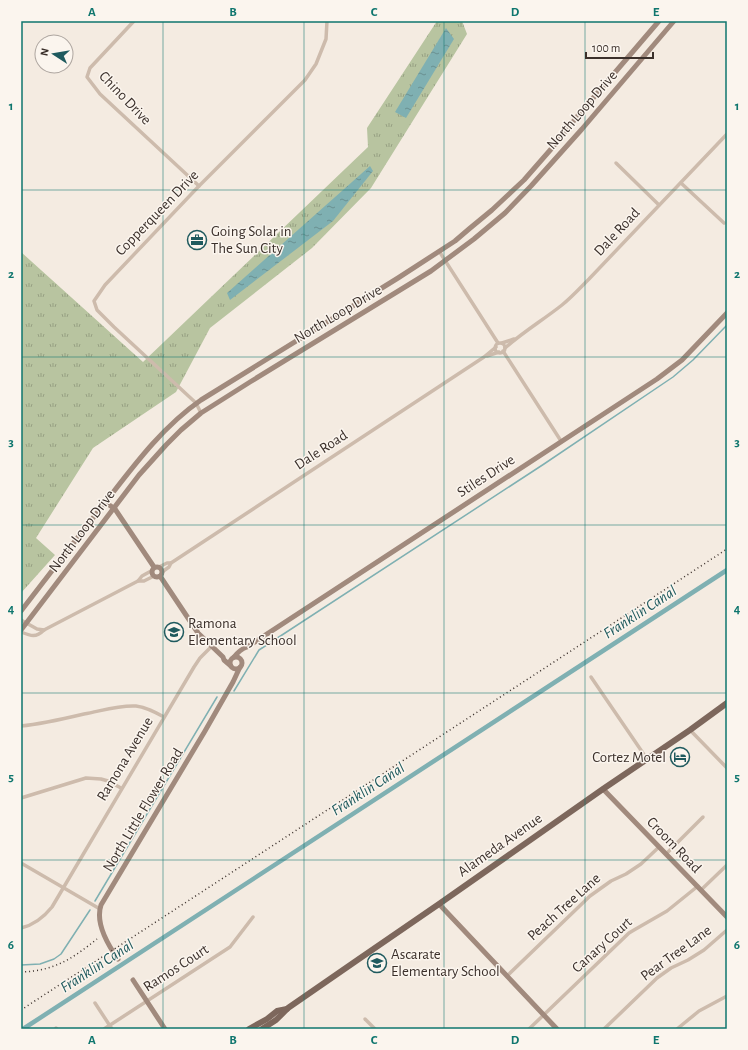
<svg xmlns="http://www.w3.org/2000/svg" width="748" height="1050" viewBox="0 0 748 1050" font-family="'Alegreya Sans',sans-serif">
<defs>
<pattern id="grass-tufts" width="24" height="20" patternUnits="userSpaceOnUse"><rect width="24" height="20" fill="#b8c4a0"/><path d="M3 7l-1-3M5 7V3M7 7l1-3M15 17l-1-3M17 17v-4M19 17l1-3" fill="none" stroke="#97a083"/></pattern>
<pattern id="water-ripples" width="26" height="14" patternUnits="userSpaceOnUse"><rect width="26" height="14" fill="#7fb0b2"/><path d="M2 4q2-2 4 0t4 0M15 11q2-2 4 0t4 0" fill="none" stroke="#699091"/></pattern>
</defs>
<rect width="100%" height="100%" fill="#f4ebe1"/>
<path fill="url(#grass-tufts)" d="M437,21H462L467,34L371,188L312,248L210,328L176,392L93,448L36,538L55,555L21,593V252L143,362L368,147L367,128Z"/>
<g fill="url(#water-ripples)">
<path d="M446,28L454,39L406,118L395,112Z"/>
<path d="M370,166L373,171L333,221L230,300L227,293Z"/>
</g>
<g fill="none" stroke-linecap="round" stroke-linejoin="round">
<g stroke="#7fb0b2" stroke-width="1.5">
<path d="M234,691L259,650L544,464L673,377L693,360L727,325"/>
<path d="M95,901L217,697"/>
<path d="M21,965L40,964L54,959L61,954L90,910"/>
</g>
<path stroke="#7fb0b2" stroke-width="4.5" d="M23,1029L727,570"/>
<g stroke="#cdbbac" stroke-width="3.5">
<path d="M134,21L90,68L87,77L100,94L199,186"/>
<path d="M616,163L659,205"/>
<path d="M681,183L724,223"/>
<path d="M439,251L498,343"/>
<path d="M502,343L514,339"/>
<circle cx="500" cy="348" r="5"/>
<path d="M505,348C523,332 543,320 562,305C572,297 580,288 589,279L727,134"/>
<path d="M503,351L561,441"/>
<path d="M487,356L499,352"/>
<path d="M201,413L196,403L114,327L97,310L94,301L105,285L199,186L305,80L316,64L326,39L327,21"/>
<path d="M159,567L167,563H171"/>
<path d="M162,572L169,567L171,563L484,357L496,347"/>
<path d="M138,581H144L154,576"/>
<path d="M21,620L37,629L44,630"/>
<path d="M21,632C31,636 36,638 44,630L138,581L142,576L151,571"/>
<path d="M591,677L647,759"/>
<path d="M21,726C42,724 63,719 84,714C101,711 118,705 136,706C146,707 155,712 164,717"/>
<path d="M690,730L727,768"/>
<path d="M21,798L86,778L101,779L108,781L121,788"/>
<path d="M666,854L703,817"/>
<path d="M21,863L100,909"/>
<path d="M701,890L727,865"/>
<path d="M21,928C34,925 44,917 52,907L194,667L200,658L212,646"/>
<path d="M507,976L590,896L611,881L626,874L641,864L659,847"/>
<path d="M95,1003L112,1029"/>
<path d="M365,1019L375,1029"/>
<path d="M56,1028L57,1029"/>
<path d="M104,1029L230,947L253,917"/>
<path d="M529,1029L629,933L634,930L667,911L698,886"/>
<path d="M604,1029L657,978L671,968L688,960L704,950L727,930"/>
<path d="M677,1029L699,1011L727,996"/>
</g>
<g stroke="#a18a7d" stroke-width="5">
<path d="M105,502L115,509L154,567"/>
<circle cx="157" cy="572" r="5"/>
<path d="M160,576L198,633L223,657L224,660L231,666"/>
<path d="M21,611C51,572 81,533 111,495C138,460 165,425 201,400L398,278L455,241L469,229L492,210L524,180L552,148L576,118L659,21"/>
<path d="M21,630L139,475L166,445L181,430L201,413L250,382L431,271L474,239L505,213L531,186L582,129L674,21"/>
<path d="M234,657C238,652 241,649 247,647L657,379L682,360L727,313"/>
<circle cx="236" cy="663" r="6"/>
<path d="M603,789L727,917"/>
<path d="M439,904L557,1029"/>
<path d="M118,959C108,945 95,923 101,905L205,731L233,682L240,667"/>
<path d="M133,980L165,1029"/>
</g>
<g stroke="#7d675c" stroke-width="6">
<path d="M249,1029L267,1019L277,1011L287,1009"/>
<path d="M262,1029L276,1020L288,1008L356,961L439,904L603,789L690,730L727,703"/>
</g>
<g stroke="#3b302b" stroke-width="1.5" stroke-dasharray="1 3" stroke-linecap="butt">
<path d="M21,972C54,971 72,959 97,939"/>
<path d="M21,1010L727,549"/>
</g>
</g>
<path fill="none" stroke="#0f766e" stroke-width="1" stroke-opacity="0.55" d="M163,21V1029M304,21V1029M444,21V1029M585,21V1029M21,190H727M21,357H727M21,525H727M21,693H727M21,860H727"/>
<defs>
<g id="office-ring" transform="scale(1)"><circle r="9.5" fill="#fbf5ee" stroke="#1f5a5e" stroke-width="1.5"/><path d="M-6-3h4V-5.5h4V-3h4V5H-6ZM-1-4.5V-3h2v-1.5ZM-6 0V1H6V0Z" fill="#1f5a5e"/></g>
<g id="school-ring" transform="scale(1)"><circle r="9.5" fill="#fbf5ee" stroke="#1f5a5e" stroke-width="1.5"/><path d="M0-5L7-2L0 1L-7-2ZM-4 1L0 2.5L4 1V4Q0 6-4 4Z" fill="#1f5a5e"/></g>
<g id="hotel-ring" transform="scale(1)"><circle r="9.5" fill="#fbf5ee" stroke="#1f5a5e" stroke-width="1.5"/><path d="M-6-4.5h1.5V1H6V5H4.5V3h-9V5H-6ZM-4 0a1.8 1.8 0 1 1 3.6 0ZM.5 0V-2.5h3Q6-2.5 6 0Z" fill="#1f5a5e"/></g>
</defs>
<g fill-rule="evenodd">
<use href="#office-ring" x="197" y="240"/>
<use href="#school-ring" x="174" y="632"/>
<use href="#hotel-ring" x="680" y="757"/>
<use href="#school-ring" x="377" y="963"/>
</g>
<g text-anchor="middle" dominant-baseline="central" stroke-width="3" stroke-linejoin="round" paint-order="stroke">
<g font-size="15" fill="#3b302b" stroke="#fbf5ee">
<text transform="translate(125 98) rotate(46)">Chino Drive</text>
<text transform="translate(582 110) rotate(-49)">North Loop Drive</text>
<text transform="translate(157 213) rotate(-46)">Copperqueen Drive</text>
<text transform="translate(617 232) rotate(-47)">Dale Road</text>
<text transform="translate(338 314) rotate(-31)">North Loop Drive</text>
<text transform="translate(321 450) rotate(-33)">Dale Road</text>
<text transform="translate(486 476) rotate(-33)">Stiles Drive</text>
<text transform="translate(82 531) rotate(-53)">North Loop Drive</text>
<text transform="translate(125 759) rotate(-59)">Ramona Avenue</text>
<text transform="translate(143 810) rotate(-59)">North Little Flower Road</text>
<text transform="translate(500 845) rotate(-35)">Alameda Avenue</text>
<text transform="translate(674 845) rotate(46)">Croom Road</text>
<text transform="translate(564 907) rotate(-42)">Peach Tree Lane</text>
<text transform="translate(602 945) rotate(-42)">Canary Court</text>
<text transform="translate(676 953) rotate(-36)">Pear Tree Lane</text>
<text transform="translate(176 968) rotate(-33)">Ramos Court</text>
</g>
<g font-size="15" fill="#3b302b" stroke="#fbf5ee" text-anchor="start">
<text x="211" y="231">Going Solar in<tspan x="211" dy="17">The Sun City</tspan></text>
<text x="188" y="623">Ramona<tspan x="188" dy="17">Elementary School</tspan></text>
<text x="666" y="757" text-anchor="end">Cortez Motel</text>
<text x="391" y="954">Ascarate<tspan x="391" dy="17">Elementary School</tspan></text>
</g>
<g font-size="16" font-style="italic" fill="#1f5a5e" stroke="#fbf5ee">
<text transform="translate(640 612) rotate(-33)">Franklin Canal</text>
<text transform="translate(368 789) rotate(-33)">Franklin Canal</text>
<text transform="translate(97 966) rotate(-33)">Franklin Canal</text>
</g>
</g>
<rect width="748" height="1050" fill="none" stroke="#fbf5ee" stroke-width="44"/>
<g transform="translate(54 54) rotate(282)"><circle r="19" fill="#fbf5ee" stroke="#aea6a0"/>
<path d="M0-3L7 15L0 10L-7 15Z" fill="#1f5a5e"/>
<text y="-6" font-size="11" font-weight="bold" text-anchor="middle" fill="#3b302b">N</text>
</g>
<path d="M586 52v6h67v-6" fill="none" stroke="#3b302b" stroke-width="2"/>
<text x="592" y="52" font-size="12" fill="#3b302b" stroke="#fbf5ee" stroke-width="3" paint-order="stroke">100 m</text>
<rect x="22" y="22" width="704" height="1006" fill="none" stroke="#0f766e" stroke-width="1.5"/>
<g font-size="13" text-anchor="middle" font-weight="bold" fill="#0f766e">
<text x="92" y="16">A</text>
<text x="233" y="16">B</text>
<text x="374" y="16">C</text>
<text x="515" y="16">D</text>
<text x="656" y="16">E</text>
<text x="11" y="110">1</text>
<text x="737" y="110">1</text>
<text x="11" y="278">2</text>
<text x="737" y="278">2</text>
<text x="11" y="446">3</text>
<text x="737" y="446">3</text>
<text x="11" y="613">4</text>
<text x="737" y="613">4</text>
<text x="11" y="781">5</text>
<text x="737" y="781">5</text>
<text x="11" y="949">6</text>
<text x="737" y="949">6</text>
<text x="92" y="1044">A</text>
<text x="233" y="1044">B</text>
<text x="374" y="1044">C</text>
<text x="515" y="1044">D</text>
<text x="656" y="1044">E</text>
</g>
</svg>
